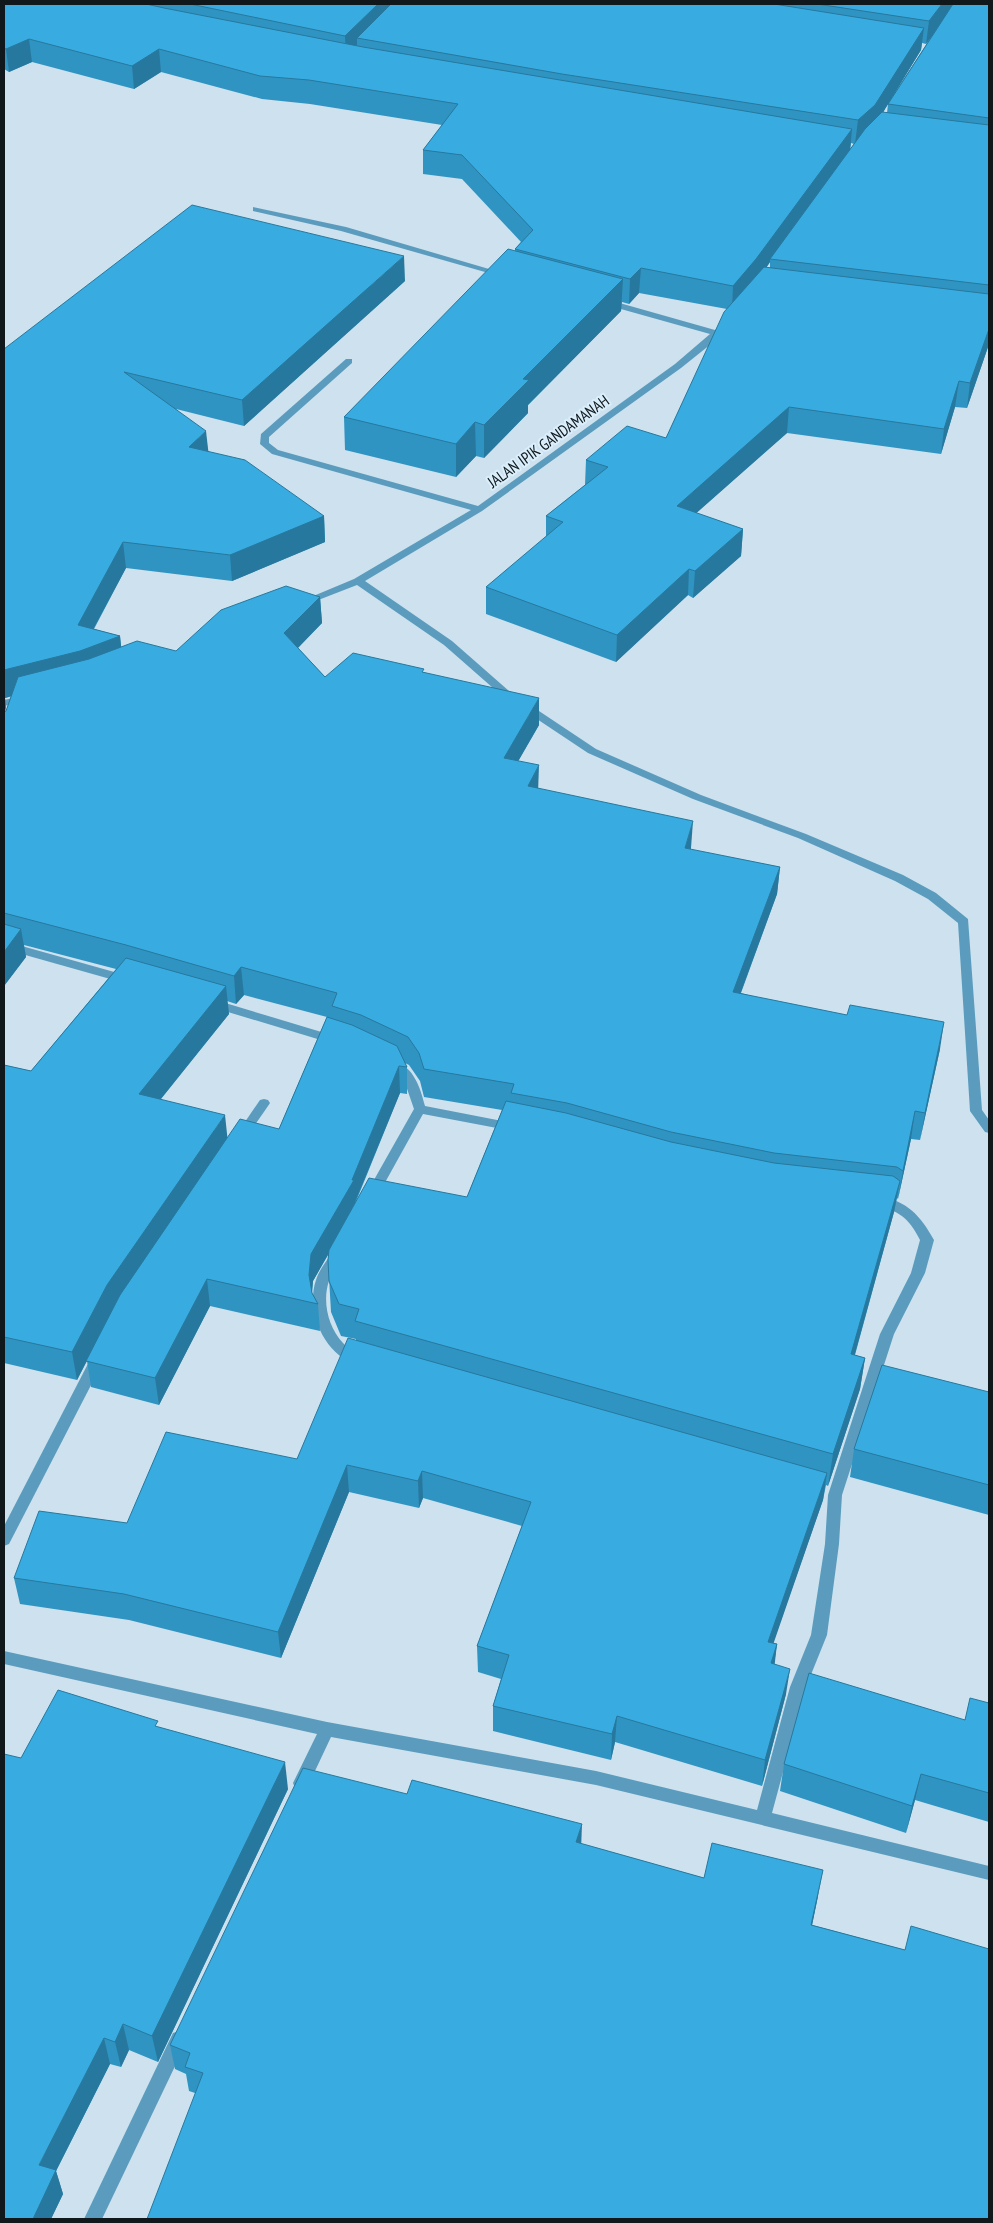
<svg xmlns="http://www.w3.org/2000/svg" width="993" height="2223" viewBox="0 0 993 2223" font-family="'PT Sans Narrow',sans-serif">
<rect width="100%" height="100%" fill="#cde2ee"/>
<g fill="none" stroke-linecap="round" stroke-linejoin="round">
<g fill="#5b9cbe" fill-rule="evenodd">
<path d="M253,207L346,227L506,274L499,276L341,231L253,211Z"/>
<path d="M603,300H609L715,330L723,325L727,328L721,336L681,368L482,511L365,581L452,641L509,691L596,749L701,795L806,834L903,875L936,893L968,919L982,1110L989,1120V1133L985,1132L970,1111L958,923L928,899L895,881L798,838L693,799L588,753L501,695L444,645L357,585L308,604H300L299,602L354,579L471,510L272,454L260,444L261,434L346,359H352V363L269,437V443L278,450L478,506L675,364L710,334L603,304Z"/>
<path d="M26,695L30,696V700L4,706V700Z"/>
<path d="M4,941L132,977L134,980L128,984L4,949Z"/>
<path d="M212,999L338,1037L340,1040L334,1044L208,1006L206,1003Z"/>
<path d="M394,1061C414,1067 420,1087 425,1106L512,1123L518,1127L512,1131L423,1114L377,1197H367L366,1194L414,1109L404,1080L388,1065Z"/>
<path d="M264,1099L268,1100L270,1103L268,1106L246,1138H238L236,1135L238,1132L260,1100Z"/>
<path d="M879,1196C907,1201 920,1215 934,1240L925,1273L894,1334L842,1495L839,1544L827,1635L806,1687L772,1813L989,1866V1880L596,1785L331,1737L307,1788L301,1790L295,1788L293,1783L317,1734L4,1664V1651L327,1722L596,1771L757,1810L790,1687L811,1635L825,1544L828,1495L880,1334L911,1273L920,1240C908,1216 899,1212 874,1204L873,1201L874,1198Z"/>
<path d="M336,1252L341,1254L343,1257C338,1265 331,1272 329,1281C322,1301 328,1327 343,1343C349,1350 360,1353 364,1360L362,1364L357,1365C325,1355 305,1312 316,1280C319,1270 326,1262 331,1254Z"/>
<path d="M97,1355L102,1356L104,1360L9,1544L4,1546V1526L92,1356Z"/>
<path d="M179,2031L185,2033L188,2039L102,2219H84L173,2033Z"/>
</g>
</g>
<g fill="#3094c2" fill-rule="evenodd">
<path d="M4,4H989V344L967,408L955,407L941,454L787,433L696,513L743,529L741,556L693,598L688,595L616,662L486,614V587L546,537V516L585,485L586,460L666,438L727,309L639,293L629,304L622,302L621,311L528,405V413L484,458L476,456L456,477L345,450L344,417L515,251V249L521,242L462,179L423,174V150L442,125L310,104L262,99L161,72L134,89L32,62L9,72L4,69ZM931,37L889,102L921,50L922,43L926,44ZM888,104L887,113H883L885,108ZM851,143L854,144L850,149ZM770,262V268H766Z"/>
<path d="M405,281L244,426L176,409L208,451L324,516L325,542L232,581L126,568L94,629L120,636L121,647L176,651L320,597L322,623L298,648L325,677L424,672L539,725L518,761L538,788L691,848V850L780,867L777,894L741,993L940,1049L920,1140L911,1139L898,1199L897,1198L894,1212L855,1355L865,1358L860,1389L828,1486L826,1485L823,1500L773,1643L777,1644L774,1664L786,1694L762,1786L615,1742L611,1760L493,1731V1706L501,1679L478,1672L477,1646L522,1526L423,1498L419,1508L349,1492L281,1658L129,1620L20,1604L14,1578L127,1523L297,1459L356,1340V1339L341,1336L331,1312L328,1260V1255L313,1281L312,1293L318,1304L320,1331L210,1306L159,1405L91,1387L87,1361L77,1380L4,1363V1065L31,1071L116,969L24,945L26,957L4,986V349ZM11,696L6,711H5L6,707L5,698ZM244,995L327,1017L279,1129L228,1138L161,1099L229,1014L227,1001L236,1004ZM405,1063L409,1065L420,1081L424,1097L502,1110L467,1197L355,1204L400,1093L407,1094V1067Z"/>
<path d="M989,1392V1515L850,1477L854,1449Z"/>
<path d="M989,1703V1822L915,1800L906,1833L780,1791L784,1764L964,1720Z"/>
<path d="M159,1727L288,1789L158,2062L129,2050L121,2067L110,2064L56,2171L63,2194L51,2219L21,1758Z"/>
<path d="M581,1844L704,1878L818,1896L812,1925L905,1950L989,1949L195,2093L189,2091L186,2074L175,2069L170,2045Z"/>
</g>
<g fill="#27789e">
<path d="M378,4H402L357,38V48L346,59L345,36Z"/>
<path d="M942,4H956L926,44L929,21Z"/>
<path d="M924,28L921,50L873,129L855,144L858,120Z"/>
<path d="M29,39L32,62L9,72L6,49Z"/>
<path d="M159,49L161,72L134,89L132,66Z"/>
<path d="M852,129L850,152L770,259V262L755,284L732,310L733,286Z"/>
<path d="M404,256L405,281L244,426L242,400Z"/>
<path d="M641,268L639,293L629,304L630,279Z"/>
<path d="M623,279L621,311L528,405V413L484,458V425L523,379Z"/>
<path d="M989,329V344L967,408L970,383Z"/>
<path d="M959,381L955,407L941,454L944,429Z"/>
<path d="M789,407L787,433L675,532L677,506Z"/>
<path d="M475,422L476,456L456,477V444Z"/>
<path d="M206,431L209,457L189,447Z"/>
<path d="M324,516L325,542L232,581L230,555Z"/>
<path d="M743,529L741,556L693,598L695,571Z"/>
<path d="M123,542L126,568L82,650L120,636L123,663L83,678L5,698L6,707L4,716V670L78,625Z"/>
<path d="M689,569L688,595L616,662L617,635Z"/>
<path d="M320,597L322,623L286,660L284,633Z"/>
<path d="M539,698V725L504,786V758Z"/>
<path d="M539,765L538,793L528,786Z"/>
<path d="M693,821L691,848L683,876L685,848Z"/>
<path d="M780,867L777,894L731,1019L733,992Z"/>
<path d="M21,929L26,957L4,986V952Z"/>
<path d="M241,967L244,995L236,1004L234,976Z"/>
<path d="M226,986L229,1014L143,1121L139,1094Z"/>
<path d="M944,1022L940,1049L920,1140L925,1113Z"/>
<path d="M399,1066L400,1093L355,1202V1207L313,1281L311,1302L309,1275L311,1254L352,1180Z"/>
<path d="M915,1111L911,1139L898,1199L903,1171Z"/>
<path d="M225,1115L228,1143L111,1313L77,1380L72,1352L107,1285Z"/>
<path d="M900,1181L894,1212L846,1386L851,1354Z"/>
<path d="M207,1279L210,1306L159,1405L155,1378Z"/>
<path d="M865,1358L860,1389L828,1486L833,1454Z"/>
<path d="M347,1465L349,1492L281,1658L278,1632Z"/>
<path d="M422,1471L423,1498L419,1508L418,1481Z"/>
<path d="M827,1473L823,1500L765,1668L768,1642Z"/>
<path d="M777,1644L774,1670L771,1663Z"/>
<path d="M790,1669L786,1694L762,1786L765,1760Z"/>
<path d="M617,1716L615,1742L611,1760L612,1734Z"/>
<path d="M285,1762L288,1789L158,2062L152,2036Z"/>
<path d="M921,1774L915,1800L906,1833L912,1806Z"/>
<path d="M582,1824L581,1850L576,1842Z"/>
<path d="M823,1870L818,1896L807,1950L811,1925Z"/>
<path d="M123,2024L129,2050L121,2067L115,2042Z"/>
<path d="M104,2038L110,2064L56,2171L63,2194L51,2219H33L39,2165Z"/>
</g>
<g fill="#38ace1" stroke="#27789e">
<path d="M4,4H146L164,8L363,47L852,129L756,259L733,286L641,268L630,279L515,249L533,230L462,155L423,150L458,104L309,80L260,76L159,49L132,66L29,39L6,49L4,48Z"/>
<path d="M190,4H378L345,36Z"/>
<path d="M391,4H774L924,28L875,105L858,120L562,74L357,38Z"/>
<path d="M817,4H942L929,21Z"/>
<path d="M953,4H989V118L888,104Z"/>
<path d="M882,112L989,125V285L770,259L865,129Z"/>
<path d="M192,205L404,256L242,400L124,372L206,431L189,447L245,460L324,516L230,555L123,542L78,625L120,636L80,651L4,670V349Z"/>
<path d="M508,249L623,279L523,379L529,380L484,425L475,422L456,444L344,417Z"/>
<path d="M764,267L989,294V329L970,383L959,381L944,429L789,407L677,506L743,529L695,571L689,569L617,635L486,587L563,522L546,516L608,467L586,460L627,426L666,438L724,312Z"/>
<path d="M286,586L320,597L284,633L325,677L353,653L424,669L422,672L539,698L504,758L539,765L528,786L693,821L685,848L780,867L733,992L847,1015L850,1005L944,1022L925,1113L915,1111L903,1171L897,1167L774,1153L671,1132L567,1103L511,1093L514,1084L424,1069L419,1053L408,1037L361,1015L332,1006L337,993L241,967L234,976L126,945L4,913V712L6,711L18,677L89,659L137,641L176,651L221,610Z"/>
<path d="M4,924L21,929L4,952Z"/>
<path d="M126,958L226,986L139,1094L225,1115L107,1285L72,1352L4,1337V1065L31,1071Z"/>
<path d="M327,1017L352,1025L397,1046L407,1067L399,1066L352,1180H354L311,1254L309,1275L312,1293L318,1304L207,1279L155,1378L86,1361L120,1295L240,1119L279,1129Z"/>
<path d="M506,1101L566,1113L671,1142L774,1163L893,1176L900,1181L851,1354L865,1358L833,1454L355,1321L359,1309L339,1304L329,1281L328,1260L329,1250L369,1178L467,1197Z"/>
<path d="M348,1338L827,1473L768,1642L777,1644L771,1663L790,1669L765,1760L617,1716L612,1734L493,1706L509,1655L477,1646L531,1502L422,1471L418,1481L347,1465L278,1632L124,1594L14,1578L39,1511L127,1523L166,1432L297,1459Z"/>
<path d="M882,1365L989,1392V1485L854,1449Z"/>
<path d="M809,1673L965,1720L970,1698L989,1703V1793L921,1774L912,1806L784,1764Z"/>
<path d="M58,1690L158,1721L155,1726L285,1762L152,2036L123,2024L115,2042L104,2038L39,2165L56,2170L33,2219H4V1754L21,1758Z"/>
<path d="M303,1768L407,1794L412,1780L582,1824L576,1842L704,1878L712,1843L823,1870L811,1925L905,1950L911,1926L989,1949V2219H147L203,2073L185,2067L190,2053L170,2045Z"/>
</g>
<g text-anchor="middle" dominant-baseline="central" stroke-width="4" stroke-linejoin="round" paint-order="stroke">
<g font-size="16" fill="#10181c" stroke="#daeffb">
<text transform="translate(548 441) rotate(-36)">JALAN IPIK GANDAMANAH</text>
</g>
</g>
<rect width="993" height="2223" fill="none" stroke="#10181c" stroke-width="10"/>
</svg>
